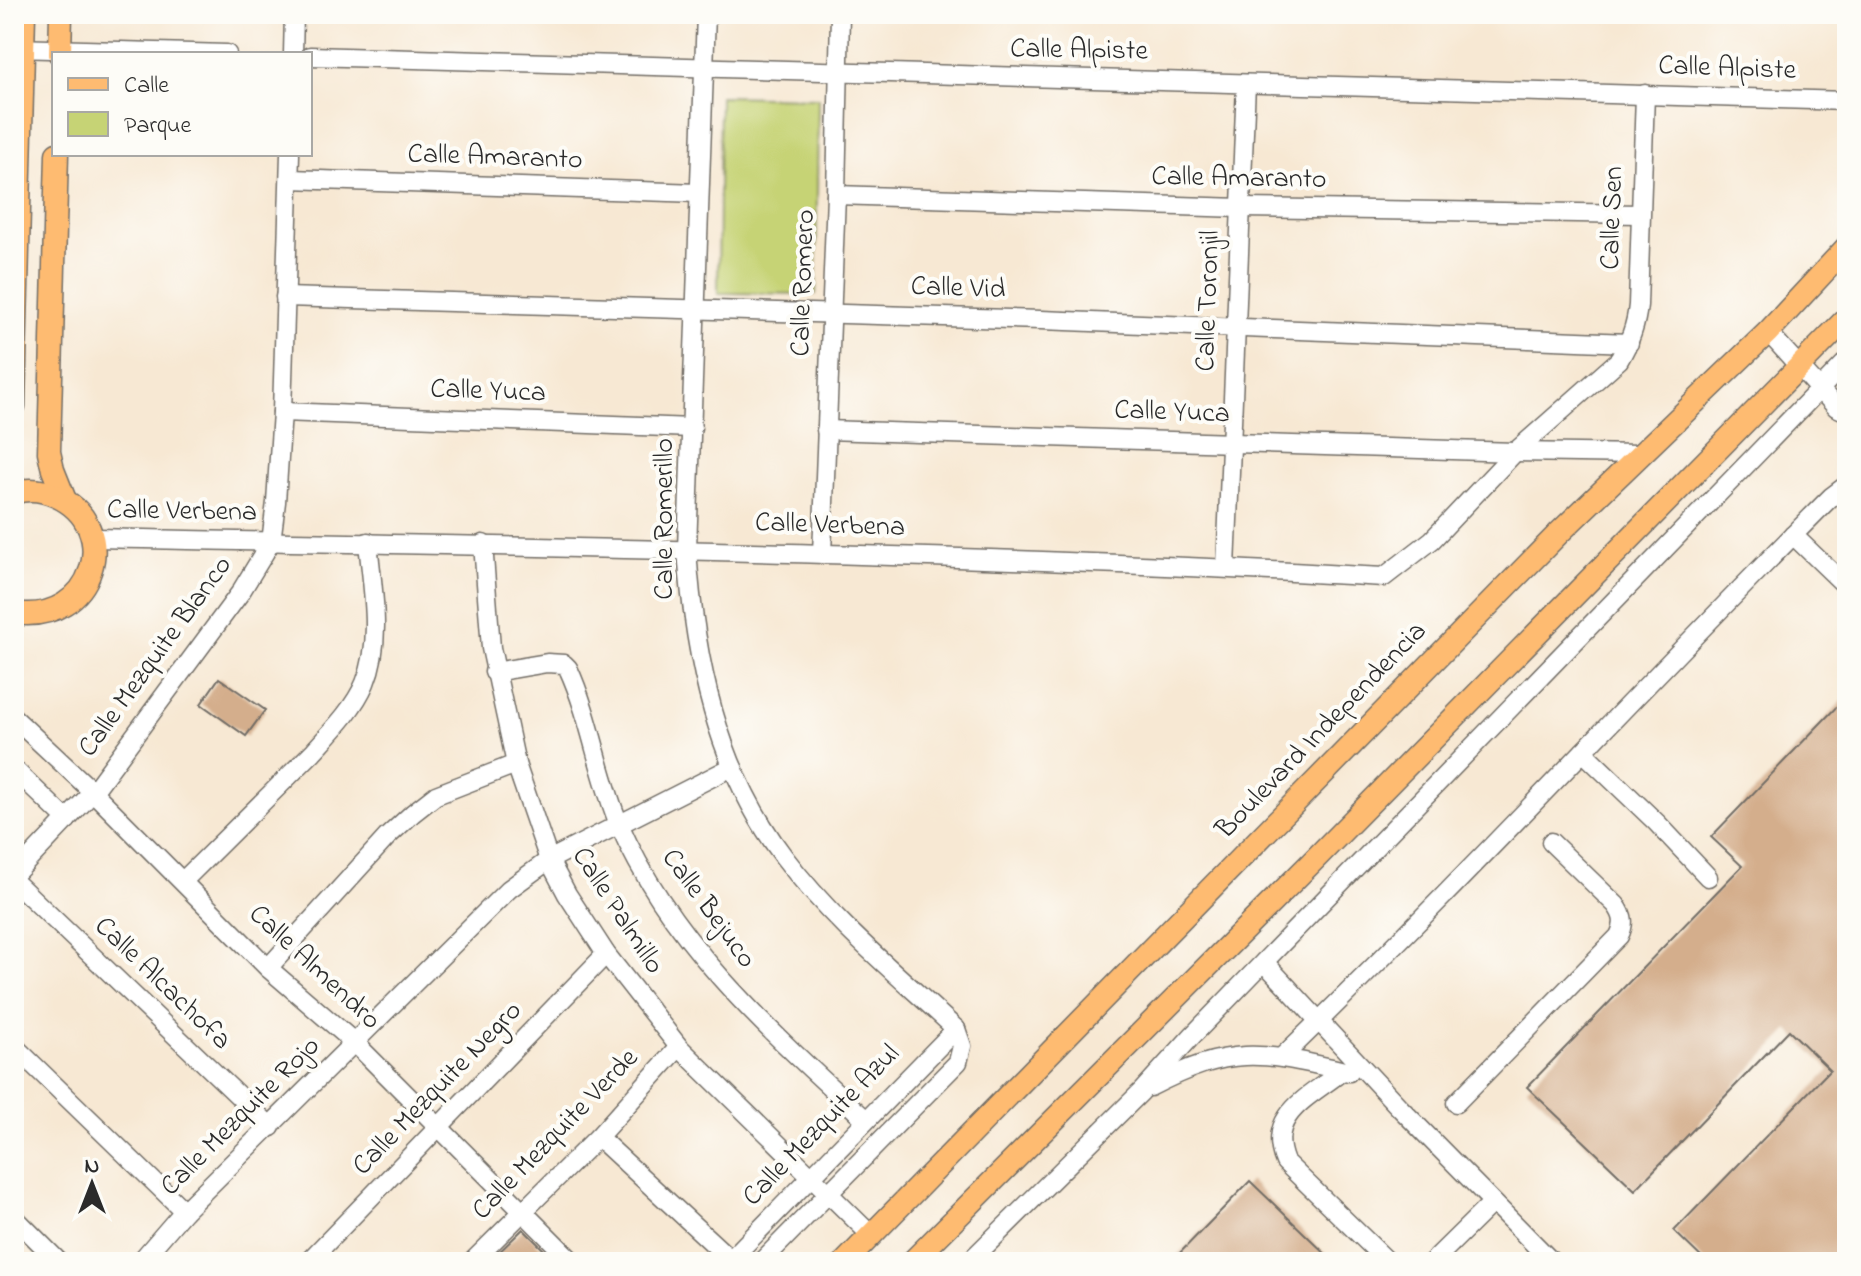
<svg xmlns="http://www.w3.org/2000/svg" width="1861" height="1276" viewBox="0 0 1861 1276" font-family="'Indie Flower',sans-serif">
<rect width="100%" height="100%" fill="#fdfcf7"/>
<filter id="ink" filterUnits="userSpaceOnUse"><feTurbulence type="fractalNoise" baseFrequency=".0125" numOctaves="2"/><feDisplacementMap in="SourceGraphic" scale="16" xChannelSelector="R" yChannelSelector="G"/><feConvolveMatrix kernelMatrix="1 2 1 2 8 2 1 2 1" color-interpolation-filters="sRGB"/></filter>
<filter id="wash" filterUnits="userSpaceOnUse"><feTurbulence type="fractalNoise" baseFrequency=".006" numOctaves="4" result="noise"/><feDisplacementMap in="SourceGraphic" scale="32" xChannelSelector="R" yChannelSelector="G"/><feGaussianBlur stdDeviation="1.8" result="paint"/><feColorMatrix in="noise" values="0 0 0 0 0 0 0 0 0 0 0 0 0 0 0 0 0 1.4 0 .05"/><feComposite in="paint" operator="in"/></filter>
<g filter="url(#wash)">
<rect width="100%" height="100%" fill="#f7e8d3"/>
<path fill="#c6d375" stroke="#787f50" stroke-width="2" d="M720,96L818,98L816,294L718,293Z"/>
<g id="blocks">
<g fill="#d4ae8c">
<path d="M219,678L265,710L246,736L201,704Z"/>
<path d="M1847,696V1262H1706L1674,1231L1830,1070L1789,1030L1635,1190L1527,1087L1742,866L1711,837Z"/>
<path d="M1250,1181L1334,1262H1171Z"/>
<path d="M523,1229L556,1262H489Z"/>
</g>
</g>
</g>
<g filter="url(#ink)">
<use href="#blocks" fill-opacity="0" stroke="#726d66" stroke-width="2"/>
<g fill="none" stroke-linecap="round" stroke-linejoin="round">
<g stroke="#726d66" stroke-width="21">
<g id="minor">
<path d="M706,14L687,549C694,658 717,769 784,857C833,922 897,974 956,1029L962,1046L958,1062L761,1262"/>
<path d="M14,48L227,54"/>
<path d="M293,54L294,14"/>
<path d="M310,56L1847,101"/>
<path d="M290,179L699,193"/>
<path d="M836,195L1241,208L1640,214"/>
<path d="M285,297L1041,320L1629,343"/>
<path d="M1768,332L1827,397L1836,407L1847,412"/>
<path d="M282,412L692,428"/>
<path d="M826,430L1515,452L1641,454"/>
<path d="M1793,535L1847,587"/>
<path d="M92,538C523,547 953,552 1384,577L1432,540L1515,452L1619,360C1630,341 1636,326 1638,305L1645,94"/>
<path d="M483,544L491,648L516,764L549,860L567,894L606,954L679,1047L871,1235"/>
<path d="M822,554L836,195L840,14"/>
<path d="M1226,568L1246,84"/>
<path d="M494,672L547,663L564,664L568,668C591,718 598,774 619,824C671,944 773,1034 866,1120"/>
<path d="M14,718L93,792L268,968L355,1043L573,1262"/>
<path d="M1583,752L1657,823L1708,877"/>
<path d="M14,769L67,820"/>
<path d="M14,875L93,792L240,593L271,542L276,502L282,412L290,154"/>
<path d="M14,881L271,1127"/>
<path d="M183,881L313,752C331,732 354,709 365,683C383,640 372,587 368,542"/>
<path d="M1264,962L1399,1107L1552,1262"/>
<path d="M268,968L387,837L413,813L436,795L516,764"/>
<path d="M14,1046L184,1211"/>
<path d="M1282,1057C1470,875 1646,682 1831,497L1847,485"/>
<path d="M1342,1071C1310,1097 1265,1115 1285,1162L1388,1262"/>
<path d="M1150,1087C1233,1044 1261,1052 1349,1072"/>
<path d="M1456,1103L1619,936C1625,924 1624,916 1616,905L1551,842"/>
<path d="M598,1137L730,1259"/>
<path d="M14,1217L59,1262"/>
<path d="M140,1262L184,1211L509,889L549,860L732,767"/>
<path d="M308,1262L606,954"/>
<path d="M472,1262L598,1137L679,1047"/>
<path d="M728,1262L956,1029"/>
<path d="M969,1262L1141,1092L1192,1036L1847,361"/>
<path d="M1432,1262L1492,1203"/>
</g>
</g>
<g stroke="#726d66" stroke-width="25">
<g id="major">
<path d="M60,54L61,14"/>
<path d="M57,154L49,452L53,470L65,500"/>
<path d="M14,406L24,14"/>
<path d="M14,493C28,488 43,490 56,496C123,526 95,625 14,613"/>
<path d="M845,1262L1559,533L1768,332L1847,247"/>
<path d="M912,1262L1312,862L1847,318"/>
</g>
</g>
<use href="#minor" stroke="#fff" stroke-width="18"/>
<use href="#major" stroke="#febb71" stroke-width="22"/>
</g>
</g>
<g text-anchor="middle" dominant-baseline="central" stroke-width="8" stroke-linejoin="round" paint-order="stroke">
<g font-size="28" fill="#2b2b2b" stroke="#fdfcf7">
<text transform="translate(1079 51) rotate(1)">Calle Alpiste</text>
<text transform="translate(1727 69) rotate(2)">Calle Alpiste</text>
<text transform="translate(495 158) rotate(2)">Calle Amaranto</text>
<text transform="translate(1239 179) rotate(1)">Calle Amaranto</text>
<text transform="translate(1613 218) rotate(-88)">Calle Sen</text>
<text transform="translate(804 283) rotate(-88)">Calle Romero</text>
<text transform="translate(958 289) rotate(2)">Calle Vid</text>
<text transform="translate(1209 301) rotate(-88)">Calle Toronjil</text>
<text transform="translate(488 392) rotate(2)">Calle Yuca</text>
<text transform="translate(1172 413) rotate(2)">Calle Yuca</text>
<text transform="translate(182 512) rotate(1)">Calle Verbena</text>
<text transform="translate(665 519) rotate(-90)">Calle Romerillo</text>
<text transform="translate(830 526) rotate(2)">Calle Verbena</text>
<text transform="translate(156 657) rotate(-54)">Calle Mezquite Blanco</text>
<text transform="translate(1322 731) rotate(-46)">Boulevard Independencia</text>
<text transform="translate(708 909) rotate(54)">Calle Bejuco</text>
<text transform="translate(617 911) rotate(57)">Calle Palmillo</text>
<text transform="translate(314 968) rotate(43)">Calle Almendro</text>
<text transform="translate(162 984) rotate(44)">Calle Alcachofa</text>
<text transform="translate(438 1089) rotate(-46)">Calle Mezquite Negro</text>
<text transform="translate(241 1117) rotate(-45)">Calle Mezquite Rojo</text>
<text transform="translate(822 1126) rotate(-46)">Calle Mezquite Azul</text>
<text transform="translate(556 1135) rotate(-46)">Calle Mezquite Verde</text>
</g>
</g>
<rect width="1861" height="1276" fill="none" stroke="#fdfcf7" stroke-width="48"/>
<rect x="52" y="52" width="260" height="104" fill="#fdfcf7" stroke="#a9a8a5" stroke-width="2"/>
<rect x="68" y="78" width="40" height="12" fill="#febb71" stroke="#a9a8a5" stroke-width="2"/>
<text x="124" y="92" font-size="24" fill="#2b2b2b">Calle</text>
<rect x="68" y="112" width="40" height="24" fill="#c6d375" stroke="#a9a8a5" stroke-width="2"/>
<text x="124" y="132" font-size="24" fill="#2b2b2b">Parque</text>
<g transform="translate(92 1184)" stroke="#fdfcf7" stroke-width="6" paint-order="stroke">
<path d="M0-6L14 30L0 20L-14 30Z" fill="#2b2b2b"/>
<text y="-12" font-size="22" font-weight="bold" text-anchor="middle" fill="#2b2b2b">N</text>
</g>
</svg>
